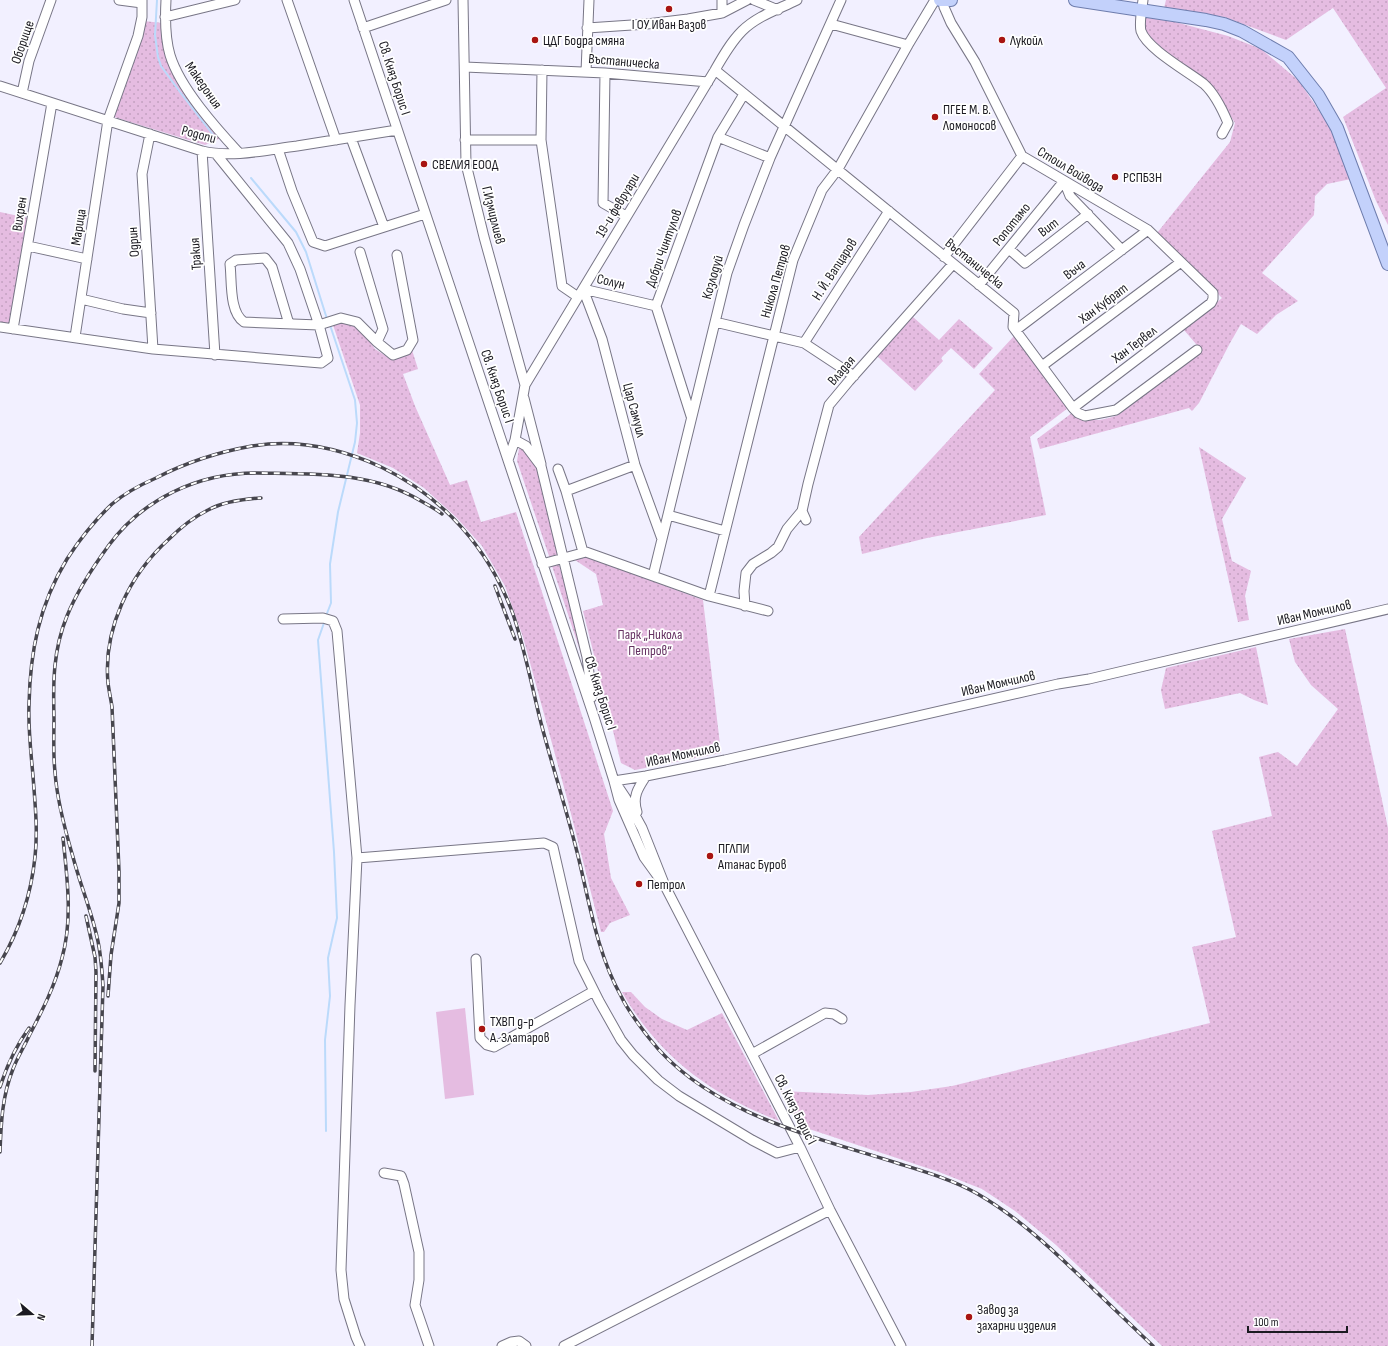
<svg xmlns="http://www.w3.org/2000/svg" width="1388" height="1346" font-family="'Sofia Sans Condensed',sans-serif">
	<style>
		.grass { fill: url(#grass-dots) }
		.garden { fill: #e5bce1 }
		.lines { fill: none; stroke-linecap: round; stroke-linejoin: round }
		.stream { stroke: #bbdafb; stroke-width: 2 }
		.minor-casing { stroke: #787686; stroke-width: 11 }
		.major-casing { stroke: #6e7dad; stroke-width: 14 }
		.minor { stroke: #fff; stroke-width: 9 }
		.major { stroke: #c3d1fb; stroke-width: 12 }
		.rail-casing { stroke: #47464e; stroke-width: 3.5 }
		.rail { stroke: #fff; stroke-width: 2; stroke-dasharray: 6; stroke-linecap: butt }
		.poi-dot { fill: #a81411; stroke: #fff; stroke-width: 1.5 }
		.labels { text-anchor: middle; stroke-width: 3.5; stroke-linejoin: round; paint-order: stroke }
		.poi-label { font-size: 14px; fill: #1b1a21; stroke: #fff; text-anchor: start }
		.street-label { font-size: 14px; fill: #1b1a21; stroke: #fff }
		.park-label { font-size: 14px; fill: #663363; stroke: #fff }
	</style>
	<defs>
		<pattern id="grass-dots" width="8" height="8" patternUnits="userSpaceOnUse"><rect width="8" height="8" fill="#e5bce1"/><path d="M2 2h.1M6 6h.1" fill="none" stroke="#c4a1c1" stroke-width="1.8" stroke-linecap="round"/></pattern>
	</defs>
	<rect width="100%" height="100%" fill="#f2f0ff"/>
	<path class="grass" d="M 1166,0 L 1388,0 L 1388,225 L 1376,201 L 1343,117 L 1386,88 L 1333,8 L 1286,40 L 1224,17 L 1164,8 Z
		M 1143,17 L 1175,22 L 1228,36 L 1261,49 L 1299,81 L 1328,124 L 1351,179 L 1327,184 L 1315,196 L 1314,215 L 1262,273 L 1298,301 L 1276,315 L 1257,334 L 1241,324 L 1230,343 L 1199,403 L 1192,411 L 1189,408 L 1040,449 L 1037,439 L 1072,413 C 1092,422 1098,422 1118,415 L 1202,351 L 1184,330 L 1222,298 L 1157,233 L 1230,142 L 1235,123 L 1211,85 L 1194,71 L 1165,51 L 1147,34 Z
		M 143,21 L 163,23 L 166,59 L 180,85 L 223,137 L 205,145 L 114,117 L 139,48 Z
		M 0,212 L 28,218 L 11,322 L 9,326 L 0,325 Z
		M 913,317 L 939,340 L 959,319 L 993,348 L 974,369 L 951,348 L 941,358 L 943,361 L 915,391 L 877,356 Z
		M 341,322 L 360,328 L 375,349 L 389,358 L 402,357 L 412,350 L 418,369 L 403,374 L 415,406 L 450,485 L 467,480 L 481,522 L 516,512 L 613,811 L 604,834 L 611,878 L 630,915 L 610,923 L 604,932 L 601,932 L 568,802 L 523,637 L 505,586 L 482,546 L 456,517 L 424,488 L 393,468 L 357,453 L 360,433 L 360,405 L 333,325 Z
		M 1014,336 L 1068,408 L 1030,437 L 1046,515 L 927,538 L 862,554 L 859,537 L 995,390 L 979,374 Z
		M 1199,447 L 1246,478 L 1222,519 L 1232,561 L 1251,571 L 1245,596 L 1249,620 L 1238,622 Z
		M 519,448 L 523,449 L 537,468 L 558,557 L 550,559 L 517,461 Z
		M 588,557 L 703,600 L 721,753 L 635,770 L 621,763 L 583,611 L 603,605 L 596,574 L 575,560 Z
		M 559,564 L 585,658 L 583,660 L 552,566 Z
		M 1345,629 L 1388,828 L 1388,1346 L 1162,1346 L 1056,1245 L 1015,1211 L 982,1189 L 939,1172 L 800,1126 L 781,1091 L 868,1095 L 911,1092 L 952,1086 L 1210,1023 L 1192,947 L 1236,937 L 1212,831 L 1272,816 L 1259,757 L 1278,752 L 1297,766 L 1338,709 L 1311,685 L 1295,662 L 1289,639 Z
		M 1256,647 L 1268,705 L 1254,700 L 1240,693 L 1165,709 L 1161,690 L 1166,668 Z
		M 622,992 L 631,992 L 645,1007 L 662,1019 L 687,1030 L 722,1013 L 779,1121 C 710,1094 659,1057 622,992 Z"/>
	<path class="garden" d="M 465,1008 L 474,1095 L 445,1099 L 436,1012 Z"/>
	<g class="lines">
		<path class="stream" d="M 157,0 L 155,35 L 158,57 L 161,66 L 180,92 L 214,136
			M 251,178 L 296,232 L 306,252 L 327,319
			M 326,616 L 331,603 L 330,564 L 338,512 L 355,442 L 357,423 L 355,400 L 330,325
			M 325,620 L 318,640 L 334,852 L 337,918 L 328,958 L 330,996 L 325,1040 L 326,1131"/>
		<g class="minor-casing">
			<path id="minor" d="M 119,0 L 142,3
				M 166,0 C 165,18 165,38 170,55 C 180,88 216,128 239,153
				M 287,0 L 336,140
				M 354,0 L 594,717 L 614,781 L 619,800 L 644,857 L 665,886
				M 463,0 L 466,164 L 484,237 L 525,385
				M 754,0 L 778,10
				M 1143,0 C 1142,8 1139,23 1141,31 C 1147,49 1189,72 1204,84 C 1214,93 1223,111 1228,123 L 1222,134
				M 943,1 L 944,7 L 951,23 L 975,62 L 1022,156 L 1148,230 L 1213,293 L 1213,299 L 1211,303 L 1073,408
				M 722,13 L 722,0
				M 165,17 L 235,0
				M 831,24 L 908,45
				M 363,28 L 446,0
				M 587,28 L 647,24 L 688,19 L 722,13 L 747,0
				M 465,67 L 605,73 L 708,82
				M 542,70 L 541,140 L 562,286 L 578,297
				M 715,70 L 1014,313 L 1013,327 L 1073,408 L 1078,413 L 1085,416 L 1116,410 L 1197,350
				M 586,72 L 589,0
				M 605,73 L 603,203 L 626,216
				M 0,86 L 202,151 C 233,158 266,150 297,146 C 330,141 364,135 397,130
				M 22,93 L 29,61 L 51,0
				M 150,134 L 142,174 L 153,349
				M 718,137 L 770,158
				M 351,138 L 384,227
				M 465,140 L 541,140
				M 278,149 L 292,191 L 313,242 L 325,246 L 425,214
				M 202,151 L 215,355
				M 28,246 L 87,259
				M 1009,249 L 1025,263 L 1088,214
				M 360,252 L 383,329 L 377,342
				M 944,257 L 1022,156
				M 979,285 L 1064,181 L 1070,196 L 1122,250
				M 583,289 L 602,339 L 635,465 L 662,539
				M 583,289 L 656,306
				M 81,299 L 123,309 L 151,313
				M 715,322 L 804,343 L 854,376
				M 289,324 L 272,267 L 265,258 L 236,260 L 230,264 C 232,281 229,312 244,322 L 319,325 L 341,318 L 357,322 L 377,342 L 393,355 L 407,350 L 413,340 L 397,255
				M 0,327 L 153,349 L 321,363 L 328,358 L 319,325 L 300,269 L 288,243 L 216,154
				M 13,329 L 52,103
				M 1016,330 L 1148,230
				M 75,337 L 108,120 L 138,36 L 142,17 L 142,0
				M 804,343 L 889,211
				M 1042,366 L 1181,262
				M 524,398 L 541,464
				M 691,416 L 656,306 L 718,137 L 744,94
				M 515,440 L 526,446 L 541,466 L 587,657 L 592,697
				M 508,460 L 515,440 L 525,385 L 715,70 C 723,56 731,42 742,31 C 757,16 779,9 797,0
				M 558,469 L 566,491 L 583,552
				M 566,491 L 635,465
				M 668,515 L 725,531
				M 806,520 L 802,511 L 808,484 L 829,405 L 849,381 L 953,264
				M 542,564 L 586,552 L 709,596 L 768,611
				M 653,576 L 727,273 L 744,225 L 770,158 L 841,0
				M 709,596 L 793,260 L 822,190 L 838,169 L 908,45 L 935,0
				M 745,606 L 744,591 L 746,573 L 753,564 L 771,553 L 778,547 L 787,529 L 802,511
				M 283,619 L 323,618 L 333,621 L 337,631 L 357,858 L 350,1005 L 341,1270 L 344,1299 L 356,1337 L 360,1346
				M 614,781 L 646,776 L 725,760 L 1058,684 L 1089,679 L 1388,609
				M 617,785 L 625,797 L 642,828 L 665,886 L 800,1147 L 830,1210 L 901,1346
				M 637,812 C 632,797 638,788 646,776
				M 357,858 L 544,843 L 553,847 L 579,961 L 599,1001 L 621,1040 L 633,1055 L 658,1080 L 679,1096 L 752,1140 L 777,1153 L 800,1147
				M 476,959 L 480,1038 L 487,1045 L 494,1047 L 594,991
				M 752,1054 L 825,1013 L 834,1014 L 842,1019
				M 384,1173 L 401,1176 L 404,1184 L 419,1252 L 419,1280 L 415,1305 L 429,1346
				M 502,1346 L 511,1342 L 519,1341 L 526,1346
				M 564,1346 L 830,1210"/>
		</g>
		<g class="major-casing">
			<path id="major" d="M 940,0 L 951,0
				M 1075,0 L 1206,20 L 1224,24 L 1242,31 L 1288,57 L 1318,95 L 1337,128 L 1388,264"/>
		</g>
		<use href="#minor" class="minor"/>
		<use href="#major" class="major"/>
		<g class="rail-casing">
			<path id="rail" d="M 495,586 L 515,639
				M 86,916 L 95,957 L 96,972 L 95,1071
				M 0,963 C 19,931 31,895 35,857 C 38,830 35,803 33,776 C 31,753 28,728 29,705 C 30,652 39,605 67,559 C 80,539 95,520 112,504 C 125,493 140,485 156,478 C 187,462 218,452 252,446 C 296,439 340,448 381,467 C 444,497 489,549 513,614 C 525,650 532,687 541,723 C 553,769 568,814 579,860 C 590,906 598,955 621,996 C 628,1011 639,1025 649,1038 C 707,1113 815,1137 900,1164 C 926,1172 953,1180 976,1193 C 1018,1217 1053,1250 1087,1283 C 1109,1304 1131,1325 1153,1346
				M 108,996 L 111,955 L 119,903 L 119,871 L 112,707 C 111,700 109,691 108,683 C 103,629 129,575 169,539 C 180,528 194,517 208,510 C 223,502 245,499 261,498
				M 0,1087 C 7,1065 16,1046 29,1028
				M 0,1152 C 1,1124 2,1096 13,1069 C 17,1058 24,1047 29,1036 C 42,1011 55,986 62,958 C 73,919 67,877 63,838
				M 92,1346 L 103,986 C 102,970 101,953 97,937 C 91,910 80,884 73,857 C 65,830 57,801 55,772 C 53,754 54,736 54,718 C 53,683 53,650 67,616 C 77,591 93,567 109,545 C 143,499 198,473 256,473 C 313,474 371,471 421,501 C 428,505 436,509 442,514"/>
		</g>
		<use href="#rail" class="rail"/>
	</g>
	<g class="poi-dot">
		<circle cx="669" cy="9" r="4"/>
		<circle cx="535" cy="40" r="4"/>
		<circle cx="1002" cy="40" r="4"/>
		<circle cx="935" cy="117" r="4"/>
		<circle cx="424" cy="164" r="4"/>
		<circle cx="1115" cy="177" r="4"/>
		<circle cx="710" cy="856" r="4"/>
		<circle cx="639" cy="884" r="4"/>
		<circle cx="482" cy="1029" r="4"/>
		<circle cx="969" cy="1317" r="4"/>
	</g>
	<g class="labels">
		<g class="poi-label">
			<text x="669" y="29" text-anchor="middle">I ОУ Иван Вазов</text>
			<text x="543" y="45">ЦДГ Бодра смяна</text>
			<text x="1010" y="45">Лукойл</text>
			<text x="943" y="114">ПГЕЕ М. В.<tspan x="943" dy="16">Ломоносов</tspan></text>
			<text x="432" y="169">СВЕЛИЯ ЕООД</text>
			<text x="1123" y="182">РСПБЗН</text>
			<text x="718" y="853">ПГЛПИ<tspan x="718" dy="16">Атанас Буров</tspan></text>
			<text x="647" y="889">Петрол</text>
			<text x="490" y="1026">ТХВП д-р<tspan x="490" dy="16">А. Златаров</tspan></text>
			<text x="977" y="1314">Завод за<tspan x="977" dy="16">захарни изделия</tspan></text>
		</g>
		<g class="street-label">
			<text transform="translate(22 42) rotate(-71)" y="5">Оборище</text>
			<text transform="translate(624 61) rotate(5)" y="5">Въстаническа</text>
			<text transform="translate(395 78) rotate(72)" y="5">Св. Княз Борис I</text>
			<text transform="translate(204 85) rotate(55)" y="5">Македония</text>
			<text transform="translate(199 134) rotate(15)" y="5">Родопи</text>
			<text transform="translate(1071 169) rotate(31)" y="5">Стоил Войвода</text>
			<text transform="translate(617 205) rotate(-59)" y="5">19-и февруари</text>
			<text transform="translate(19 214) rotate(-81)" y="5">Вихрен</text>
			<text transform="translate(494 215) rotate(76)" y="5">Г.Измирлиев</text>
			<text transform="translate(1011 224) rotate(-51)" y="5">Ропотамо</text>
			<text transform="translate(78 227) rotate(-81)" y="5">Марица</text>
			<text transform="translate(1048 227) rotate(-37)" y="5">Вит</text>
			<text transform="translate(133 242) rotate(-94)" y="5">Одрин</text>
			<text transform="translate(663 248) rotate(-70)" y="5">Добри Чинтулов</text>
			<text transform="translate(195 254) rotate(-94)" y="5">Тракия</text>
			<text transform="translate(975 263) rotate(39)" y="5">Въстаническа</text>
			<text transform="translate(834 269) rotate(-57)" y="5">Н. Й. Вапцаров</text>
			<text transform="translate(1074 269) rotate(-37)" y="5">Въча</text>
			<text transform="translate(712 277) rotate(-74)" y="5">Козлодуй</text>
			<text transform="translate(611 281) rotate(13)" y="5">Солун</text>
			<text transform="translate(775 281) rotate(-74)" y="5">Никола Петров</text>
			<text transform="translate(1103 303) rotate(-37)" y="5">Хан Кубрат</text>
			<text transform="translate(1134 344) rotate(-37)" y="5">Хан Тервел</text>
			<text transform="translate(841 370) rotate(-49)" y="5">Владая</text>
			<text transform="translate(498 386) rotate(71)" y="5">Св. Княз Борис I</text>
			<text transform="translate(635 410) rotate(75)" y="5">Цар Самуил</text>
			<text transform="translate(1314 612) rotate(-13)" y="5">Иван Момчилов</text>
			<text transform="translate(998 683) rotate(-13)" y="5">Иван Момчилов</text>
			<text transform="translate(601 693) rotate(72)" y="5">Св. Княз Борис I</text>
			<text transform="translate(683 754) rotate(-12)" y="5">Иван Момчилов</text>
			<text transform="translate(796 1109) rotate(63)" y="5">Св. Княз Борис I</text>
		</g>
		<g class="park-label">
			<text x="650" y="639">Парк „Никола<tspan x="650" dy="16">Петров“</tspan></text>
		</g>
	</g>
	<g transform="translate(32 1314) rotate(109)" stroke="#ffffff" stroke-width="3" paint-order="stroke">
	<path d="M0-3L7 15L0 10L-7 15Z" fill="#1b1a21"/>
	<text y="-6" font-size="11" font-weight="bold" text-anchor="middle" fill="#1b1a21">N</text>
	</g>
	<path d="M1248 1326v6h99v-6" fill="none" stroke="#1b1a21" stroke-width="2"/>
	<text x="1254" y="1326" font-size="12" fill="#1b1a21" stroke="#ffffff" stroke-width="3" paint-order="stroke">100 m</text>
</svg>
